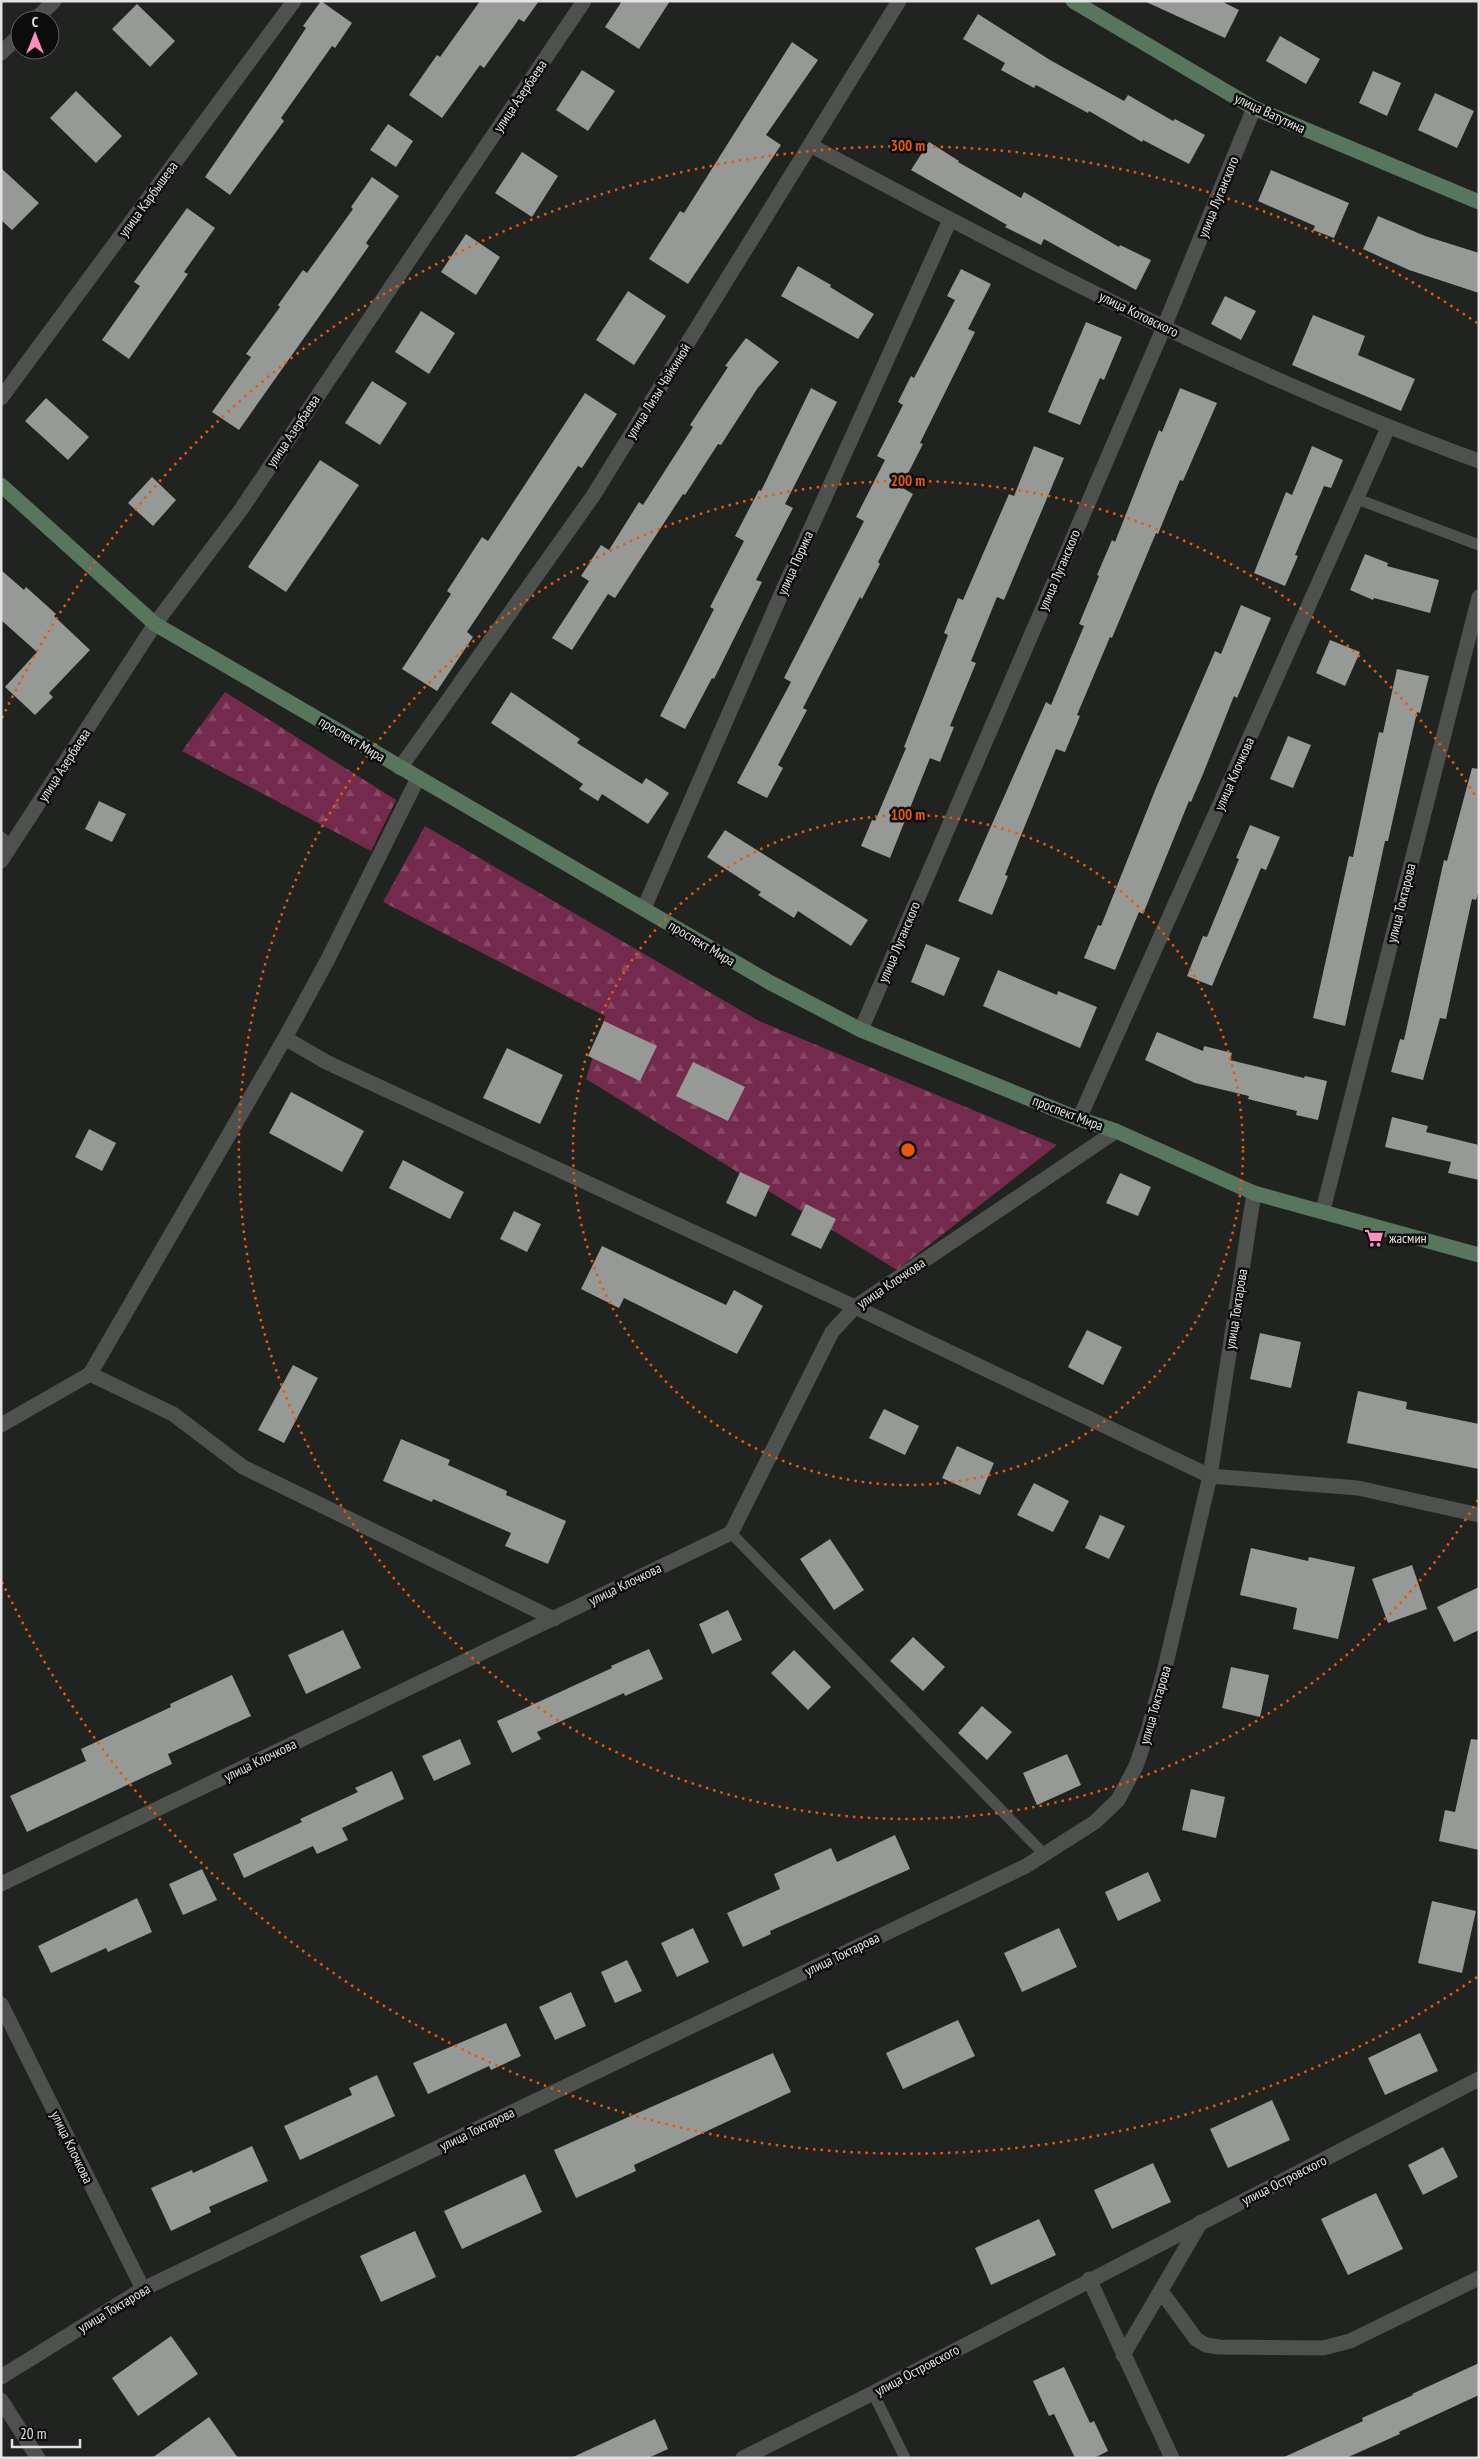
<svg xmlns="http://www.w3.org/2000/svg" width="1480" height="2459" font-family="'PT Sans Narrow',sans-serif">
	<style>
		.forest { fill: url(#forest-firs) }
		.building { fill: #969996 }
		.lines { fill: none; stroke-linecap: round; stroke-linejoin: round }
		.lane { stroke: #4e514e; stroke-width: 11 }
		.street { stroke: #4e514e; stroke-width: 15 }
		.secondary { stroke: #58765e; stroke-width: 15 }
		.ring { fill: none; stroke: #e8590c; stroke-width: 2.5; stroke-dasharray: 2.5 5 }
		.labels { text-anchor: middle; stroke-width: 5; stroke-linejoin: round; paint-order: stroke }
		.street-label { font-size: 14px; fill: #e1e2e1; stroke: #0b0c0b }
		.poi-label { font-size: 14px; fill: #e1e2e1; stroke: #0b0c0b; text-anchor: start }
		.centre { fill: #e8590c; stroke: #0b0c0b; stroke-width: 2.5 }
		.ring-label { font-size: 15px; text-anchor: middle; font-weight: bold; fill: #e8590c; stroke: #0b0c0b; stroke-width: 5; stroke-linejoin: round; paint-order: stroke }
	</style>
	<defs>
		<pattern id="forest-firs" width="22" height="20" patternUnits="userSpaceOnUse" patternTransform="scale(1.25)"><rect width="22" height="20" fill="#732a4c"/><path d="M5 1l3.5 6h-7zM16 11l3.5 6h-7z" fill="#874966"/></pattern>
	</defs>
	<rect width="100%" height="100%" fill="#212321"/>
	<path class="forest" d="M 225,692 L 396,800 L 371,851 L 182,751 Z
		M 425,826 L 759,1021 L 1057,1145 L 897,1270 L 586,1079 L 605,1016 L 383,902 Z"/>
	<path class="building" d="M 321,1 L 352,23 L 335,48 L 332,46 L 281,118 L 284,121 L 230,195 L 205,177 L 273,78 L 306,28 L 303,26 Z
		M 480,1 L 539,1 L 524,22 L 519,19 L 484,68 L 480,65 L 442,118 L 409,95 L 437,55 L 440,57 Z
		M 622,1 L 670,1 L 639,49 L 605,27 Z
		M 1144,1 L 1221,1 L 1239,10 L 1225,38 Z
		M 137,4 L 175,41 L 150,67 L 112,29 Z
		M 978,14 L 1050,60 L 1124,101 L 1128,95 L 1173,121 L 1175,119 L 1205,135 L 1189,164 L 1143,140 L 1142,142 L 1089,111 L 1088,113 L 1036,85 L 1034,88 L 1001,70 L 1005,63 L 963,39 Z
		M 1280,36 L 1320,59 L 1306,84 L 1266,61 Z
		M 792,42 L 818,60 L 766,135 L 781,145 L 688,284 L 649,259 L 680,211 L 684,213 Z
		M 582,70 L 615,91 L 588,131 L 556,110 Z
		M 1373,71 L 1401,83 L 1387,116 L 1359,103 Z
		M 76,91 L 122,136 L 96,163 L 50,118 Z
		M 1435,93 L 1474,111 L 1457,148 L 1418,130 Z
		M 388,124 L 413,141 L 396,167 L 370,150 Z
		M 929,142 L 959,161 L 958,162 L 1021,198 L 1024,192 L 1119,247 L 1120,245 L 1151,260 L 1136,290 L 1044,239 L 1041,245 L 1005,227 L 1007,225 L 911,170 Z
		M 522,152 L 558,176 L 532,217 L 495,193 Z
		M 1,168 L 39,203 L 12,230 L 1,220 Z
		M 1271,170 L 1349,203 L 1334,238 L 1313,230 L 1315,226 L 1258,201 Z
		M 372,177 L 399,196 L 366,243 L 369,246 L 239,430 L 212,412 L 251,357 L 246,354 L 280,307 L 278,305 L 303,270 L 307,273 L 353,209 L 351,207 Z
		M 187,208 L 215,228 L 184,272 L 188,274 L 129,359 L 102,340 L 140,286 L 134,282 Z
		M 1378,216 L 1425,236 L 1479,253 L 1479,293 L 1409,270 L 1363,249 Z
		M 466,234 L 500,257 L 476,295 L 441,272 Z
		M 798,266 L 831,285 L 830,287 L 874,314 L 858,339 L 781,296 Z
		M 961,269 L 991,284 L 968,329 L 975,332 L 920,443 L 923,444 L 901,487 L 913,494 L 878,562 L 880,564 L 862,599 L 860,597 L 803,708 L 807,710 L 778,765 L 783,768 L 767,798 L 737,783 L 791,682 L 784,678 L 864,521 L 856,517 L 885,460 L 877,456 L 903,405 L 898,402 L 911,376 L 914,378 L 955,300 L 947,296 Z
		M 628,291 L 666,316 L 634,365 L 596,340 Z
		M 1225,296 L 1256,311 L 1241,340 L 1211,324 Z
		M 421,311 L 455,333 L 429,374 L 395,352 Z
		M 1313,315 L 1365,336 L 1358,355 L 1415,379 L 1401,411 L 1292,365 Z
		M 1086,322 L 1122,337 L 1104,380 L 1100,378 L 1080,425 L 1048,412 Z
		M 746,338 L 779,362 L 757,389 L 721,445 L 718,444 L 685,495 L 683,494 L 615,598 L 608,594 L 572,650 L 552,638 L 589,581 L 581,576 L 601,545 L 609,550 L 639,502 L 643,505 L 693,427 L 690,425 L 728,367 L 725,366 Z
		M 372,381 L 407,403 L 380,445 L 345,423 Z
		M 811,388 L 837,402 L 785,504 L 793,508 L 756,580 L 762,582 L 714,679 L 712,678 L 685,729 L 660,716 L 714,609 L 710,607 L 744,541 L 735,536 L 759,490 L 761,491 Z
		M 1180,388 L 1217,403 L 1183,481 L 1180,480 L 1158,534 L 1156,533 L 1112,638 L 1110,637 L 1077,715 L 1080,716 L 1065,752 L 1056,749 L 1005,875 L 1008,876 L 992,915 L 958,901 L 1046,702 L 1051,705 L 1084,626 L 1079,624 L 1099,576 L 1097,575 L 1112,540 L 1115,542 L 1159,430 L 1162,432 Z
		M 585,393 L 617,414 L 582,468 L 578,466 L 467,632 L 473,637 L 437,691 L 402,669 L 451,594 L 447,591 L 482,537 L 488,541 Z
		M 46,398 L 89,437 L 68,460 L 25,421 Z
		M 1034,446 L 1064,458 L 1004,600 L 997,597 L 971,661 L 976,663 L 950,726 L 954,727 L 940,762 L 930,758 L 890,858 L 861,846 L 872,820 L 875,821 L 906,748 L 904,747 L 948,635 L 944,633 L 958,598 L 963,600 L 1009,494 L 1014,496 Z
		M 1312,446 L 1343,460 L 1331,488 L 1324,486 L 1295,555 L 1298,556 L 1285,586 L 1254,573 L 1286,492 L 1292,495 Z
		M 320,460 L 359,485 L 286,592 L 248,567 Z
		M 152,477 L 176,500 L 153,526 L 128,503 Z
		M 1365,554 L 1388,563 L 1387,566 L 1439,580 L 1430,613 L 1374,598 L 1373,600 L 1350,590 Z
		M 1,570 L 24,590 L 26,587 L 56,614 L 54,616 L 90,650 L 49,693 L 53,697 L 35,715 L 5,687 L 37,652 L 1,620 Z
		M 1241,605 L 1271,618 L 1237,698 L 1234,696 L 1203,774 L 1191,802 L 1189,801 L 1143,914 L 1139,912 L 1115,970 L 1084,958 L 1098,925 L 1101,926 L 1156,788 L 1215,651 L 1221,654 Z
		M 1330,640 L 1360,652 L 1345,686 L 1316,673 Z
		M 1397,669 L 1429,676 L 1420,713 L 1417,712 L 1388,841 L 1385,841 L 1345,1026 L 1313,1018 L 1349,856 L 1353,857 L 1379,732 L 1383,733 Z
		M 511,692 L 580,739 L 577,743 L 642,784 L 646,778 L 669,793 L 648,824 L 602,794 L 598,801 L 579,789 L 583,784 L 491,723 Z
		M 1288,736 L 1311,745 L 1293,788 L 1270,779 Z
		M 1472,768 L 1479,769 L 1479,890 L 1476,900 L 1472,899 L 1446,1019 L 1440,1018 L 1423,1080 L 1391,1072 L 1400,1039 L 1404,1040 L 1444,860 L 1447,861 Z
		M 99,801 L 126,814 L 112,842 L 85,829 Z
		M 1250,825 L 1280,837 L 1266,870 L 1261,868 L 1212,986 L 1187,976 L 1203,936 L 1207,937 L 1239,859 L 1236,858 Z
		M 725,830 L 868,920 L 851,946 L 798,911 L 794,918 L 758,895 L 761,892 L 707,857 Z
		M 926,944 L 960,958 L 944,996 L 911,982 Z
		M 998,970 L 1057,995 L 1058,991 L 1097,1007 L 1080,1048 L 983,1006 Z
		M 604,1021 L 657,1046 L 640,1081 L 588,1056 Z
		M 1157,1032 L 1203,1051 L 1204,1046 L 1232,1053 L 1230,1060 L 1304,1078 L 1305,1076 L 1327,1081 L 1318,1120 L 1296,1115 L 1297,1111 L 1248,1099 L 1249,1096 L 1195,1083 L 1145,1060 Z
		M 507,1048 L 563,1075 L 540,1124 L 483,1098 Z
		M 693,1062 L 745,1087 L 728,1121 L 676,1096 Z
		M 291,1092 L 364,1131 L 342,1172 L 269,1133 Z
		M 1392,1117 L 1428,1126 L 1426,1132 L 1479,1145 L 1479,1180 L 1448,1173 L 1451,1162 L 1385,1147 Z
		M 89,1129 L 116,1143 L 102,1171 L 75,1157 Z
		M 403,1160 L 464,1192 L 450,1219 L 389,1188 Z
		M 740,1172 L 770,1186 L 756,1217 L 726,1203 Z
		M 1120,1173 L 1151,1187 L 1138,1216 L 1106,1203 Z
		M 806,1204 L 836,1219 L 821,1249 L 791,1235 Z
		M 514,1211 L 541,1224 L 527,1252 L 500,1239 Z
		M 602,1246 L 726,1305 L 734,1290 L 763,1306 L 737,1354 L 624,1298 L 619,1308 L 581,1289 Z
		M 1087,1330 L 1122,1347 L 1103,1385 L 1068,1367 Z
		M 1260,1333 L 1301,1342 L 1291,1388 L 1250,1379 Z
		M 293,1365 L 318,1378 L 284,1443 L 258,1430 Z
		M 1358,1391 L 1407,1402 L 1406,1409 L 1479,1424 L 1479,1469 L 1347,1443 Z
		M 884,1409 L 919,1426 L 905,1455 L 869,1438 Z
		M 401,1439 L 450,1460 L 448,1465 L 507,1491 L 506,1495 L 566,1521 L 548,1564 L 505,1546 L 511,1533 L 433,1499 L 432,1502 L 383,1481 Z
		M 957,1446 L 994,1463 L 980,1495 L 942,1478 Z
		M 1034,1483 L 1069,1501 L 1053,1532 L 1017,1515 Z
		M 1100,1515 L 1125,1526 L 1109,1559 L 1085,1548 Z
		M 830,1539 L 864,1590 L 834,1610 L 800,1559 Z
		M 1251,1548 L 1308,1561 L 1309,1557 L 1355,1567 L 1338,1639 L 1293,1629 L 1297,1608 L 1240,1595 Z
		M 1412,1565 L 1427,1609 L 1388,1623 L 1372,1579 Z
		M 1479,1587 L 1479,1630 L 1454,1642 L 1437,1607 Z
		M 728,1610 L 742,1640 L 712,1654 L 699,1624 Z
		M 343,1630 L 361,1668 L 306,1694 L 288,1655 Z
		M 913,1637 L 945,1667 L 923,1691 L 890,1661 Z
		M 649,1649 L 663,1679 L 625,1696 L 624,1693 L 537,1732 L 541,1739 L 512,1753 L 497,1721 L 612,1668 L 611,1666 Z
		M 794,1650 L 831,1687 L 808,1710 L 771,1673 Z
		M 1231,1667 L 1269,1675 L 1260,1717 L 1222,1708 Z
		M 232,1675 L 251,1716 L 168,1754 L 172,1764 L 27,1832 L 10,1796 L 86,1761 L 81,1749 L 171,1707 L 170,1704 Z
		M 982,1706 L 1012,1732 L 987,1760 L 958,1733 Z
		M 460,1739 L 471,1764 L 434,1781 L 422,1756 Z
		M 1471,1739 L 1479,1740 L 1479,1850 L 1439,1841 L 1445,1810 L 1455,1812 Z
		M 1067,1754 L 1081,1785 L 1037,1805 L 1023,1773 Z
		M 392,1771 L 404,1799 L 342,1828 L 348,1840 L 317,1854 L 313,1846 L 244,1878 L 233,1854 L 302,1822 L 300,1819 L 358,1792 L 355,1788 Z
		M 1191,1789 L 1225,1797 L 1216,1838 L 1182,1830 Z
		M 895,1835 L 910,1869 L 770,1931 L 771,1934 L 743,1947 L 727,1913 L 780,1889 L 774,1874 L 831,1848 L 837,1862 Z
		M 202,1869 L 217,1900 L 183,1915 L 169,1884 Z
		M 1148,1872 L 1161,1901 L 1118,1921 L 1105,1892 Z
		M 137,1898 L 152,1932 L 108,1952 L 106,1948 L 51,1973 L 38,1946 Z
		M 1432,1901 L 1476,1911 L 1462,1973 L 1418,1963 Z
		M 693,1928 L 709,1962 L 677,1977 L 661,1943 Z
		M 1059,1928 L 1077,1967 L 1022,1992 L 1004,1953 Z
		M 627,1960 L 642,1991 L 615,2003 L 601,1972 Z
		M 571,1992 L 586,2026 L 555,2040 L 539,2007 Z
		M 958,2020 L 975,2056 L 903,2089 L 886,2053 Z
		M 506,2023 L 521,2056 L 491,2070 L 489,2066 L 428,2094 L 413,2063 Z
		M 1420,2033 L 1438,2071 L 1385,2095 L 1368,2058 Z
		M 773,2053 L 791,2092 L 634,2165 L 636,2171 L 576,2198 L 554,2150 Z
		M 377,2075 L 395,2116 L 300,2160 L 284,2126 L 352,2095 L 349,2088 Z
		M 1272,2100 L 1290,2140 L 1228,2168 L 1210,2129 Z
		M 252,2146 L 268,2181 L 209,2207 L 211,2212 L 171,2231 L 151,2188 L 192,2170 L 193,2173 Z
		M 1443,2147 L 1458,2177 L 1423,2195 L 1408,2165 Z
		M 1153,2163 L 1171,2202 L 1112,2229 L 1094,2190 Z
		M 525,2174 L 542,2212 L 462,2249 L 444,2211 Z
		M 1376,2193 L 1403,2249 L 1348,2275 L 1321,2219 Z
		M 1039,2219 L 1056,2255 L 991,2285 L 975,2248 Z
		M 415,2231 L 436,2277 L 381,2302 L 360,2256 Z
		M 171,2336 L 198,2374 L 138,2416 L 112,2378 Z
		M 1479,2363 L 1479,2395 L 1399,2432 L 1400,2434 L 1346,2458 L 1282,2458 L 1363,2421 L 1362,2418 L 1413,2395 L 1412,2394 Z
		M 1064,2367 L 1090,2423 L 1094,2421 L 1108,2451 L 1094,2458 L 1075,2458 L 1054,2414 L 1049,2416 L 1033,2381 Z
		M 209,2417 L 238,2458 L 152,2458 Z
		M 655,2419 L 668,2449 L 648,2458 L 571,2458 Z"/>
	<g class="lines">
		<path class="lane" d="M 1357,499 L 1479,545
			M 1,837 L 12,846
			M 731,1533 L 1044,1854
			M 873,2393 L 905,2458"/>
		<path class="street" d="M 35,20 L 54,1
			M 1,53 L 20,35
			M 810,145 C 1027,261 1247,377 1479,461
			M 1,398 L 294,1
			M 400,768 L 593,496 L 899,1
			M 418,778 L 327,961 L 285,1038 L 326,1062 L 855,1307 L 1210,1476 L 1358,1488 L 1479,1515
			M 1,861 L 155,624 L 240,511 L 584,1
			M 644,908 L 783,590 L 950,220
			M 861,1030 L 1164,327 L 1254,108
			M 1079,1119 L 1388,428
			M 1323,1210 L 1479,597
			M 90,1374 L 173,1414 L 243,1467 L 554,1619
			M 1,1425 L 90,1374 L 285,1038
			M 1,1884 L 731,1533 L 832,1332 L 855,1307 L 1116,1131
			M 1,2004 L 143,2289
			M 1089,2279 L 1172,2458
			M 1161,2291 L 1196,2339 L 1206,2345 L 1219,2347 L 1323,2348 L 1350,2341 L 1479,2278
			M 1123,2355 L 1201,2222
			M 1,2377 L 143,2289 L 1026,1866 L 1095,1822 L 1118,1800 L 1136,1766 L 1148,1731 L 1165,1668 L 1210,1476 L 1254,1193
			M 1,2400 L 38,2458
			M 743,2458 L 873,2393 L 1479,2079"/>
		<path class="secondary" d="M 1073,1 L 1254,108 L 1479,202
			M 1,485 L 155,624 L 769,982 L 861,1030 L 1079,1119 L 1116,1131 L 1254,1193 L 1479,1255"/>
	</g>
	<g class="ring">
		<circle cx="908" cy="1150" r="335"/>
		<path d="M1478 1500A669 669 0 1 1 1478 800"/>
		<path d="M1477 1977A1004 1004 0 0 1 2 1582M2 718A1004 1004 0 0 1 1477 323"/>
	</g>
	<defs>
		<g id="supermarket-bare" transform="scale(1.5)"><path d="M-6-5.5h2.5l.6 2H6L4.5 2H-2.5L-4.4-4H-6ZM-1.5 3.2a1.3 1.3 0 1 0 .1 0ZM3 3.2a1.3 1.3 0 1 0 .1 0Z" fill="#fd8ebe" stroke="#0b0c0b" stroke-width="2.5" paint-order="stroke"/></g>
	</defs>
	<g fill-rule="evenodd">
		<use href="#supermarket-bare" x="1374" y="1238"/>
	</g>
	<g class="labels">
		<g class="street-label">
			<text transform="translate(520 96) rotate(-56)" y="5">улица Азербаева</text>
			<text transform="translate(1270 113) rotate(25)" y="5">улица Ватутина</text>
			<text transform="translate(1218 197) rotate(-68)" y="5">улица Луганского</text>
			<text transform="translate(148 199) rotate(-54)" y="5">улица Карбышева</text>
			<text transform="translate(1139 314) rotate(26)" y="5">улица Котовского</text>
			<text transform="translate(658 391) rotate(-58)" y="5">улица Лизы Чайкиной</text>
			<text transform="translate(293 431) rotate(-56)" y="5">улица Азербаева</text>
			<text transform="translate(795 563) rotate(-66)" y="5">улица Порика</text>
			<text transform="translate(1059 570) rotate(-67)" y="5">улица Луганского</text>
			<text transform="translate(352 739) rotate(31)" y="5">проспект Мира</text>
			<text transform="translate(64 765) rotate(-57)" y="5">улица Азербаева</text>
			<text transform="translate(1234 774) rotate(-66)" y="5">улица Клочкова</text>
			<text transform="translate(1401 903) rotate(-76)" y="5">улица Токтарова</text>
			<text transform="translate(899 942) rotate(-67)" y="5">улица Луганского</text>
			<text transform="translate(702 943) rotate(31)" y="5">проспект Мира</text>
			<text transform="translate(1068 1113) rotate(21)" y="5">проспект Мира</text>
			<text transform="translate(891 1283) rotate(-34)" y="5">улица Клочкова</text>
			<text transform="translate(1236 1309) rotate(-81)" y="5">улица Токтарова</text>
			<text transform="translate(625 1584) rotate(-26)" y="5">улица Клочкова</text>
			<text transform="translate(1155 1705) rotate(-74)" y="5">улица Токтарова</text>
			<text transform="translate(260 1760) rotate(-26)" y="5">улица Клочкова</text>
			<text transform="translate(842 1954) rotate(-26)" y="5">улица Токтарова</text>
			<text transform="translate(477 2129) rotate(-26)" y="5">улица Токтарова</text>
			<text transform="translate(72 2147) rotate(64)" y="5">улица Клочкова</text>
			<text transform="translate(1284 2180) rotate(-27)" y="5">улица Островского</text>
			<text transform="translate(114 2308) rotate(-31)" y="5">улица Токтарова</text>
			<text transform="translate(917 2370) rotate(-28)" y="5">улица Островского</text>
		</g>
		<g class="poi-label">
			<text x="1389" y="1243">жасмин</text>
		</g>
	</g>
	<circle cx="908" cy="1150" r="8" class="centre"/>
	<g class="ring-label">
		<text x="908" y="151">300 m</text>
		<text x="908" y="486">200 m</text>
		<text x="908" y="820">100 m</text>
	</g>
	<rect width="1480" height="2459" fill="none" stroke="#e1e2e1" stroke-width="5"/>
	<g transform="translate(35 35)"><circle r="24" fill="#0b0c0b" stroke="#616261"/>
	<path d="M0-4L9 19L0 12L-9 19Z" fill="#fd8ebe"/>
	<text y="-8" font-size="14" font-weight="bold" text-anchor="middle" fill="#e1e2e1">С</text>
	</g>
	<path d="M12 2439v8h68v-8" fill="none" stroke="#e1e2e1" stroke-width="2.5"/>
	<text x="20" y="2439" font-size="15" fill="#e1e2e1" stroke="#0b0c0b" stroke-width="4" paint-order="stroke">20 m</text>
</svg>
